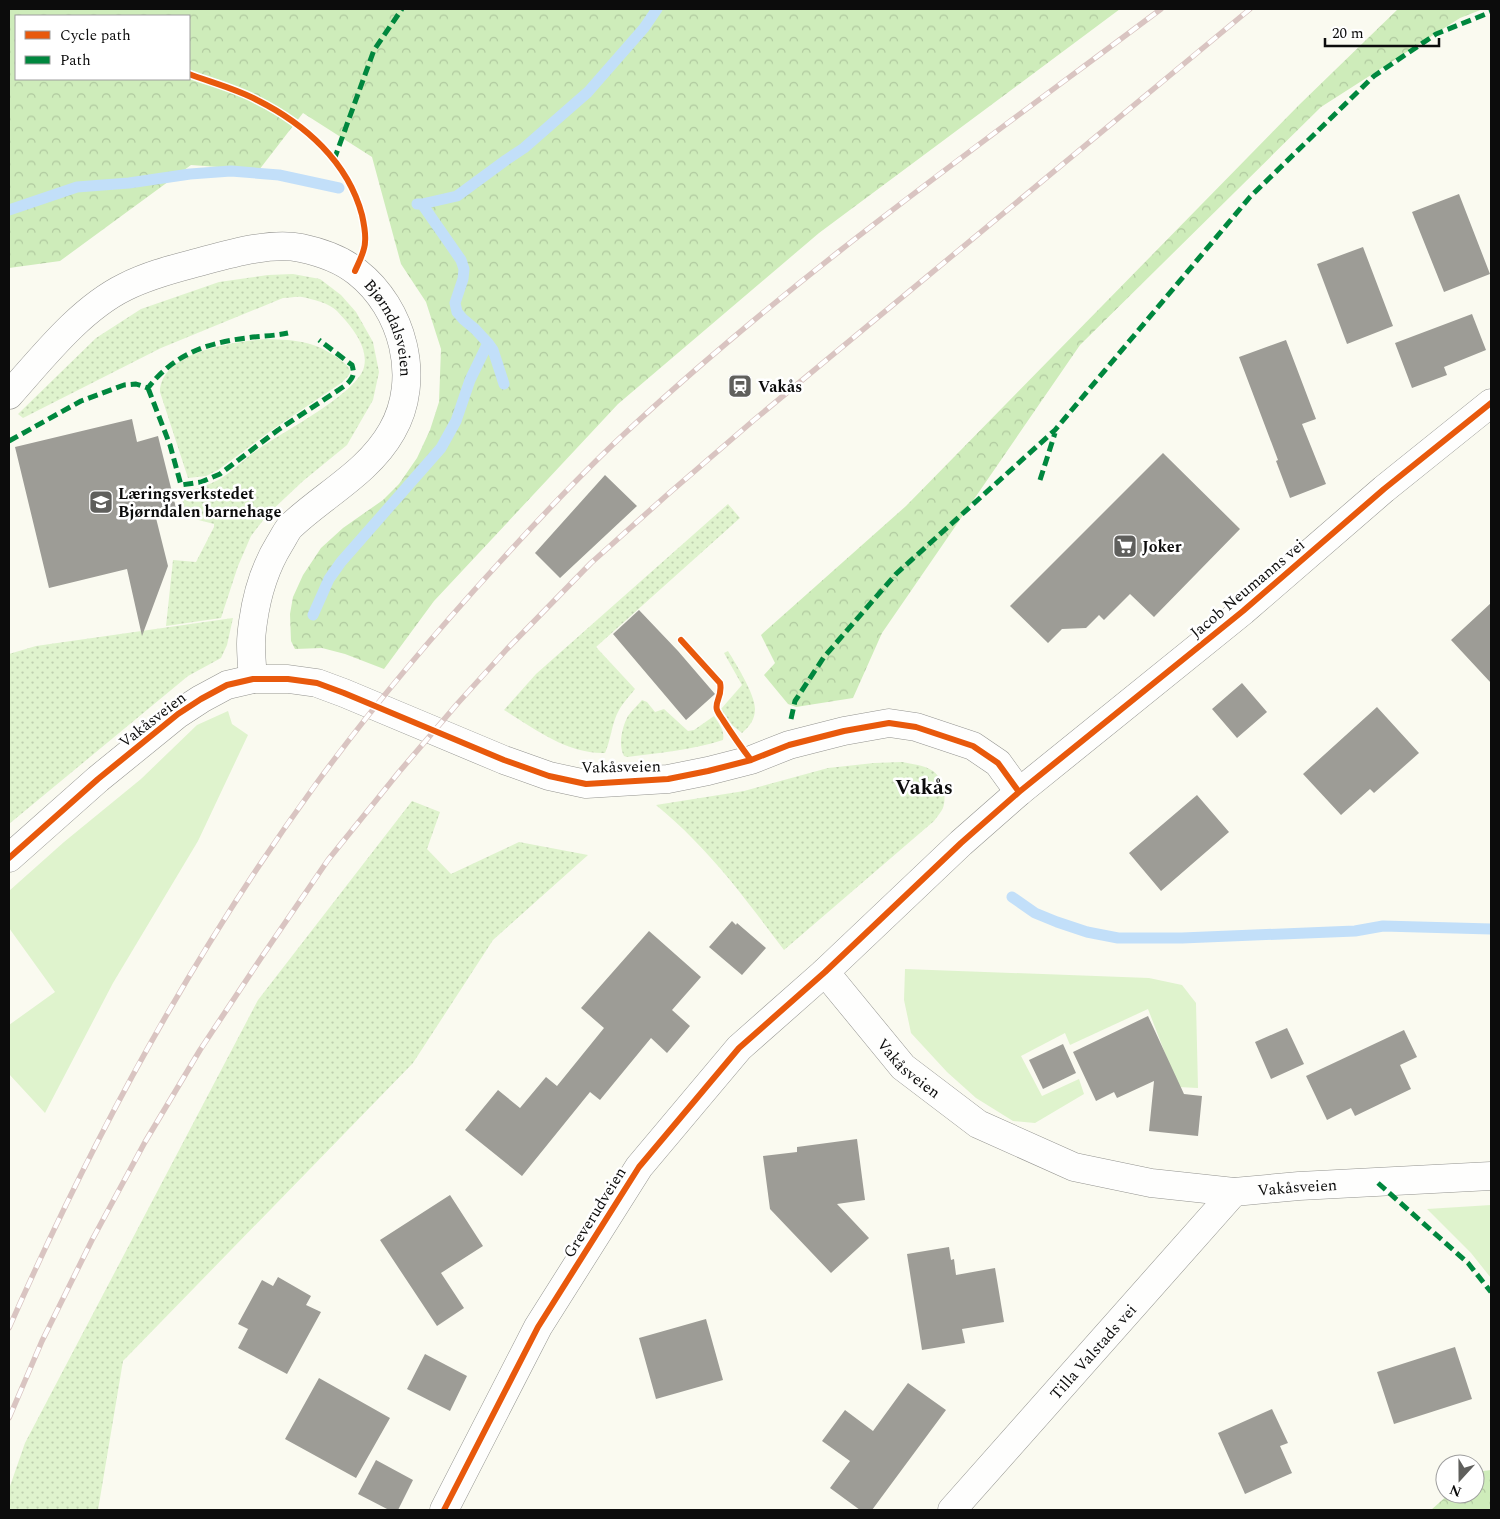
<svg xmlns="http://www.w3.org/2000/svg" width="1500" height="1519" font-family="Spectral,serif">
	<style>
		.grass { fill: url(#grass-dots) }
		.forest { fill: url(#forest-crowns); fill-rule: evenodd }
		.garden { fill: #dff3cd }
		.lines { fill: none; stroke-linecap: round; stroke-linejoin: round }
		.stream { stroke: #c2dff9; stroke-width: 11 }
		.building { fill: #9d9c96 }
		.street-casing { stroke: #93938f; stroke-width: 29 }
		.street { stroke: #fefefd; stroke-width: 28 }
		.rail-casing { stroke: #d9c4c1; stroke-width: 5.5 }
		.rail { stroke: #fff; stroke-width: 4; stroke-dasharray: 11; stroke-linecap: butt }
		.quiet { stroke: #00873e; stroke-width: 5; stroke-dasharray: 10 5; stroke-linecap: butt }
		.cycleway-casing { stroke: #fff; stroke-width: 9 }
		.cycleway { stroke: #e8590c; stroke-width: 6 }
		.labels { text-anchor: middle; stroke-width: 5; stroke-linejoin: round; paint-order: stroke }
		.street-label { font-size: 16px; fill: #0c0c0c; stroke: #fff }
		.poi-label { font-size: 16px; font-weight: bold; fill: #0c0c0c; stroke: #fff; text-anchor: start }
		.district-label { font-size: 21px; font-weight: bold; fill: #0c0c0c; stroke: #fff }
	</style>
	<defs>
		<pattern id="grass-dots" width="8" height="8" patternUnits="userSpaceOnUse" patternTransform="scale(1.25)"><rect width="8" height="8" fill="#dff3cd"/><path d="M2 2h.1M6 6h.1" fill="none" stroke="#becfaf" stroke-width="1.8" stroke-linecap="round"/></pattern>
		<pattern id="forest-crowns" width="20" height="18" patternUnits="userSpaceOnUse" patternTransform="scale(1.25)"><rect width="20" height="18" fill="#ceecba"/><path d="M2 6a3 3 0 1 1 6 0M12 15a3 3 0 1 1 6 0" fill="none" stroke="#b0c99f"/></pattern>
	</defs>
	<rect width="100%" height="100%" fill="#fafaf0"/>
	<path class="grass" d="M 293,274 L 320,279 L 341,295 L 356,312 L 373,342 L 379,372 L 373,400 L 347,445 L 303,481 L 268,514 L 251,536 L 238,566 L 221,618 L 166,626 L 173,560 L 196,562 L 214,527 L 214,524 L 179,515 C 185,483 194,493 218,480 C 233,472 245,458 260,448 C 283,432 358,393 364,367 C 369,346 350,325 337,311 C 329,303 312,299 302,297 C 296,296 289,298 283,298 L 161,348 L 23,418 L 18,414 L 96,338 L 141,309 L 219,282 L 268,275 Z
		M 266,339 C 297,340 317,341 343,362 C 354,371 351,374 341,383 L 269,432 L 218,470 L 206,476 L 188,478 L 160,392 C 161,351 235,342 266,339 Z
		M 728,504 L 740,518 L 596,647 L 635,689 C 627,699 619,707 615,719 C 611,730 610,742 605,753 C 567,754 535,729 504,710 L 536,674 Z
		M 233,618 L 227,645 L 221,658 L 188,676 L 9,824 L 9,654 L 36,646 Z
		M 728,651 C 736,664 755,694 755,709 C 755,719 750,726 742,733 L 732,725 L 721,709 L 742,685 L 724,653 Z
		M 642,700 L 647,702 L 655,712 L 664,709 L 688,731 L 694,730 L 714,716 C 719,724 725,731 723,740 C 692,750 659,753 627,757 L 624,756 C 618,745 622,727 628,716 C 632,710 638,705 642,700 Z
		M 902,762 C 912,764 924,765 933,771 C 943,778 947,796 943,808 C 941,812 937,817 934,821 L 784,950 C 755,912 727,873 693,839 C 682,827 669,816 656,805 L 744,791 L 828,768 L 874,763 Z
		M 412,801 L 440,812 L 427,849 L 451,874 L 519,842 L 588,855 L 493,940 L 413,1063 L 123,1361 L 98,1510 L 9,1510 L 9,1489 L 25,1443 L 258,1000 Z"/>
	<path class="forest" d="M 9,9 L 1120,9 L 819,233 L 618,404 L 434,601 L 384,669 L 345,654 L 322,648 L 295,649 L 291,641 L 290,614 L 293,597 L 303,575 L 321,548 L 343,528 L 383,500 L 399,484 L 417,458 L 430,430 L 439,402 L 441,349 L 426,302 L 401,264 L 372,157 L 303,113 L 259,170 L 191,165 L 60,261 L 9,268 ZM 16,16 L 189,16 L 189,79 L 16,79 Z
		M 1398,9 L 1483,9 L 1460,18 L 1321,107 L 1080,345 L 882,633 L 853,698 L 796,707 L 788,704 L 764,675 L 775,663 L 761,635 L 906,506 L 1300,104 Z
		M 1491,1470 L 1491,1510 L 1431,1510 L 1449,1494 L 1475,1494 L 1475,1472 Z"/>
	<path class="garden" d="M 228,711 L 232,724 L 248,735 L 198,841 L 113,983 L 45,1113 L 9,1074 L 9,1025 L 55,992 L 9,928 L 9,891 L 64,842 L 141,779 L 197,725 Z
		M 905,969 L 1149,978 L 1182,985 L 1196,1003 L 1198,1088 L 1178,1087 L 1148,1009 L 1070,1045 L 1065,1033 L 1021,1056 L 1042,1096 L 1079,1079 L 1084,1094 L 1035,1123 L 1013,1121 L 976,1098 L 947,1072 L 911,1033 L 904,1000 Z
		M 1491,1205 L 1491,1278 L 1471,1253 L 1427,1209 Z"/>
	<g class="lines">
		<path class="stream" d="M 417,204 L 422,204 L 457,196 L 506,160 L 524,148 L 588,92 L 644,28 L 657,9
			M 9,210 L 77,187 L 129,183 L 190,174 L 231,171 L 279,175 L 339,188
			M 488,343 L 493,350 L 504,384
			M 313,615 L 329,579 L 341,562 L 441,448 L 456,421 L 470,380 L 488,343 L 475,329 L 463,319 L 457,312 L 455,303 L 463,279 L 464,269 L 461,260 L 422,204
			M 1012,897 L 1035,913 L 1057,922 L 1087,932 L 1118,938 L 1182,938 L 1355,931 L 1383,926 L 1491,929"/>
	</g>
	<path class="building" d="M 1459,194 L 1490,274 L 1444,292 L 1412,212 Z
		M 1363,247 L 1393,326 L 1347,344 L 1317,264 Z
		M 1472,314 L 1486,350 L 1444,367 L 1447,375 L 1412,388 L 1395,343 Z
		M 1286,340 L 1316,419 L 1302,424 L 1326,484 L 1290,498 L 1276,461 L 1278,460 L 1239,357 Z
		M 132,419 L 137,442 L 158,436 L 176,508 L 155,514 L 168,566 L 142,636 L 127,569 L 49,588 L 15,447 Z
		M 1163,453 L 1240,529 L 1154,617 L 1130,594 L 1104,620 L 1099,615 L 1086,628 L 1062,629 L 1048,643 L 1010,606 Z
		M 605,475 L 637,506 L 560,578 L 535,553 Z
		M 1491,603 L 1491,683 L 1451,640 Z
		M 639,610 L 678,651 L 715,694 L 686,720 L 613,634 Z
		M 1242,683 L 1267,712 L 1237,738 L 1212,709 Z
		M 1377,707 L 1419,753 L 1374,793 L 1370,789 L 1341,815 L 1303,774 Z
		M 1197,795 L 1229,832 L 1161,891 L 1129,853 Z
		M 732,921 L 736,925 L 737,923 L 766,948 L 742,975 L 709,947 Z
		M 649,931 L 701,977 L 672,1010 L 690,1026 L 667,1053 L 651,1038 L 600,1100 L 590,1092 L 522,1176 L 465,1130 L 498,1090 L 520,1108 L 546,1077 L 557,1086 L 604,1028 L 581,1008 Z
		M 1148,1016 L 1184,1094 L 1202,1096 L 1198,1136 L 1149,1131 L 1154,1081 L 1117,1098 L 1114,1092 L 1096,1101 L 1073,1052 Z
		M 1287,1028 L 1304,1064 L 1271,1079 L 1255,1042 Z
		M 1404,1030 L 1417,1057 L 1400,1065 L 1411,1089 L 1355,1116 L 1351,1108 L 1327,1120 L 1306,1076 Z
		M 1063,1044 L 1076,1073 L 1043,1089 L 1029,1060 Z
		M 857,1139 L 865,1200 L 837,1204 L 869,1238 L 831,1273 L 770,1209 L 763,1156 L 797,1152 L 797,1147 Z
		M 450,1195 L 483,1246 L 441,1273 L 464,1308 L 437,1326 L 380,1240 Z
		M 949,1247 L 951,1260 L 954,1259 L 956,1275 L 995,1268 L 1004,1322 L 962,1329 L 965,1343 L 922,1350 L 907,1254 Z
		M 278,1277 L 311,1296 L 306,1305 L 321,1312 L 287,1374 L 238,1348 L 248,1329 L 238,1324 L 262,1280 L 273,1286 Z
		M 706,1319 L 723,1380 L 656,1399 L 639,1338 Z
		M 1455,1347 L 1472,1399 L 1394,1424 L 1377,1372 Z
		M 425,1354 L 467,1376 L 450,1411 L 407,1389 Z
		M 319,1378 L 390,1418 L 356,1478 L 285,1439 Z
		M 908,1383 L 946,1410 L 872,1510 L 860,1510 L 830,1488 L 850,1461 L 822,1441 L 845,1410 L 873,1431 Z
		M 1272,1409 L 1288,1443 L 1280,1446 L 1292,1473 L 1245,1494 L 1218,1433 Z
		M 376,1460 L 413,1480 L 398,1510 L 389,1510 L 358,1494 Z"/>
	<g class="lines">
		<g class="street-casing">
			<g id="street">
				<path id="s1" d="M 9,395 C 42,358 80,309 125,287 C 147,276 169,270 192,264 C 223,256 269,241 301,248 C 320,252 341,259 357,272 C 403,308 422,379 392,431 C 369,472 325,494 292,525 C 287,529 284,537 280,543 C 265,567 257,593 253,622 C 252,629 251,636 251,644 C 251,655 252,667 253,679"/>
				<path d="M 9,858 L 98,779 L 178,714 L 201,699 L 227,685 L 253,679 L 288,679 L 317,683 L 344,693 L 504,760 L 549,776 L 586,784 L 668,779 L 708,771 L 751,760 L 789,745 L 844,731 L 889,723 L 916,727 L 973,746 L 998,763 L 1019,792"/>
				<path id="s2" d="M 825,972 L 903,1067 L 978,1124 L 1074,1167 L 1151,1183 L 1234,1192 L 1299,1186 L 1491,1176"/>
				<path d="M 444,1510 L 538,1327 L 639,1167 L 739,1048 L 825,972 L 961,843 L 1019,792 L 1243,611 L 1384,489 L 1491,403"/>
				<path id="s3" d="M 952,1510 L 1234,1192"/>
			</g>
		</g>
		<use href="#street" class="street"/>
		<g class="rail-casing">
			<path id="rail" d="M 9,1328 C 93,1137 193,953 316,784 C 372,707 434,634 498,564 C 538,520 579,476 622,436 C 790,279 978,146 1161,9
				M 9,1418 L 42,1341 L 92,1240 L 145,1142 L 200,1050 L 263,955 L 328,860 L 399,772 L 458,703 L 507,649 L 591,563 L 667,495 L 754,420 L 1250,9"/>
		</g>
		<use href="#rail" class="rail"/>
		<path class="quiet" d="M 334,160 L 374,50 L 402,9
			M 148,388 L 170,445 L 181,485 L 201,482 L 220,474 L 278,430 L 346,385 C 353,378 355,375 352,365 L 319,340
			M 9,441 L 81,401 L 124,385 L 136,384 L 148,388 C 173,355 206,343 246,338 C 260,336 274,336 288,333
			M 1040,480 L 1055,433
			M 791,719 L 795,701 L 824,657 L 896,574 L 1055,430 L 1250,197 L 1374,76 L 1436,34 L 1491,12
			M 1378,1183 L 1468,1263 L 1491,1292"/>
		<g class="cycleway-casing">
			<path id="cycleway" d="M 189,74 C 210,82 237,89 257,100 C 305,124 348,162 362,215 C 364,224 366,233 365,242 C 365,251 359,262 355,271
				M 681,640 L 720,683 C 723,696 714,702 717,710 C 718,713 721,717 723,720 C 732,734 741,747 751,760
				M 9,858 L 98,779 L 178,714 L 201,699 L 227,685 L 253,679 L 288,679 L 317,683 L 344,693 L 504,760 L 549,776 L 586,784 L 668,779 L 708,771 L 751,760 L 789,745 L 844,731 L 889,723 L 916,727 L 973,746 L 998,763 L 1019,792
				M 444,1510 L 538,1327 L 639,1167 L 739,1048 L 825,972 L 961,843 L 1019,792 L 1243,611 L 1384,489 L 1491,403"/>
		</g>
		<use href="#cycleway" class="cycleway"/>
	</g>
	<defs>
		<g id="station-square" transform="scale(1.25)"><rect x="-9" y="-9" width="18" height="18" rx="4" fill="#5f5f5c" stroke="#fff"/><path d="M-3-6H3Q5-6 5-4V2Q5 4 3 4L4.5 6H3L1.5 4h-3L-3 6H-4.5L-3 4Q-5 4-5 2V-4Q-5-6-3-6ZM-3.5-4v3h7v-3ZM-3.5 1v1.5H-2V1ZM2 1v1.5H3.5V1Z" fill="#fff"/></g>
		<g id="school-square" transform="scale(1.25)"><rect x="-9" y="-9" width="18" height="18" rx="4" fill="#5f5f5c" stroke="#fff"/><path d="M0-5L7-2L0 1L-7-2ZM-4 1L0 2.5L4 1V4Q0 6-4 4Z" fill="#fff"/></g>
		<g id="supermarket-square" transform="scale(1.25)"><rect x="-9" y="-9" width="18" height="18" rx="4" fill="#5f5f5c" stroke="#fff"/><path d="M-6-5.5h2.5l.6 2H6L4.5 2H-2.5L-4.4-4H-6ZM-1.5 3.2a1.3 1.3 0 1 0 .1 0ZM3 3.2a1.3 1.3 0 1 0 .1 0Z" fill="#fff"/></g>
	</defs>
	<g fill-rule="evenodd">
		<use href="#station-square" x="740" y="386"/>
		<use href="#school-square" x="101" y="502"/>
		<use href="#supermarket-square" x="1125" y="546"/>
	</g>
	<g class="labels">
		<g class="street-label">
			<text dy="6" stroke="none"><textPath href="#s1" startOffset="470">Bjørndalsveien</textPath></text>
			<text transform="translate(1247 588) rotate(-40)" y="6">Jacob Neumanns vei</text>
			<text transform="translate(152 719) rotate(-38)" y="6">Vakåsveien</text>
			<text transform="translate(621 766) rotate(-1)" y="6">Vakåsveien</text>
			<text dy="6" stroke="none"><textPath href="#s2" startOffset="128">Vakåsveien</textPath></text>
			<text dy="6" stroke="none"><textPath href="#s2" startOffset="548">Vakåsveien</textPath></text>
			<text transform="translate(594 1212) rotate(-58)" y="6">Greverudveien</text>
			<text dy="6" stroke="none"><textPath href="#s3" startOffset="212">Tilla Valstads vei</textPath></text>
		</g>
		<g class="poi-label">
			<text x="758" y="392">Vakås</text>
			<text x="118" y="499">Læringsverkstedet<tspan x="118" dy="18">Bjørndalen barnehage</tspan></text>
			<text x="1142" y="552">Joker</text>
		</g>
		<g class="district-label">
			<text x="924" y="794">Vakås</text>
		</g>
	</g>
	<rect width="1500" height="1519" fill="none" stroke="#0c0c0c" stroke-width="20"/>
	<rect x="15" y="15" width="175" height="65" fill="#ffffff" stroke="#9e9e9e"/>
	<rect x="25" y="31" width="25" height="8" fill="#e8590c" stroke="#9e9e9e"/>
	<text x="60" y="40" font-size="15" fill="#0c0c0c">Cycle path</text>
	<rect x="25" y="56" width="25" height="8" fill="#00873e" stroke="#9e9e9e"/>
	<text x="60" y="65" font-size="15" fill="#0c0c0c">Path</text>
	<g transform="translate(1460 1479) rotate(201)"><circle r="24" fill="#ffffff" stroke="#9e9e9e"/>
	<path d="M0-4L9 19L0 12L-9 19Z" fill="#5f5f5c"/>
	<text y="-8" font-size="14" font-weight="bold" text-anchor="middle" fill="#0c0c0c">N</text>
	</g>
	<path d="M1325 38v8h114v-8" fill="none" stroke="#0c0c0c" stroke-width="2.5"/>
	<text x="1332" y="38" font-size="15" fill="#0c0c0c" stroke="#ffffff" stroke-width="4" paint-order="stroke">20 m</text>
</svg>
